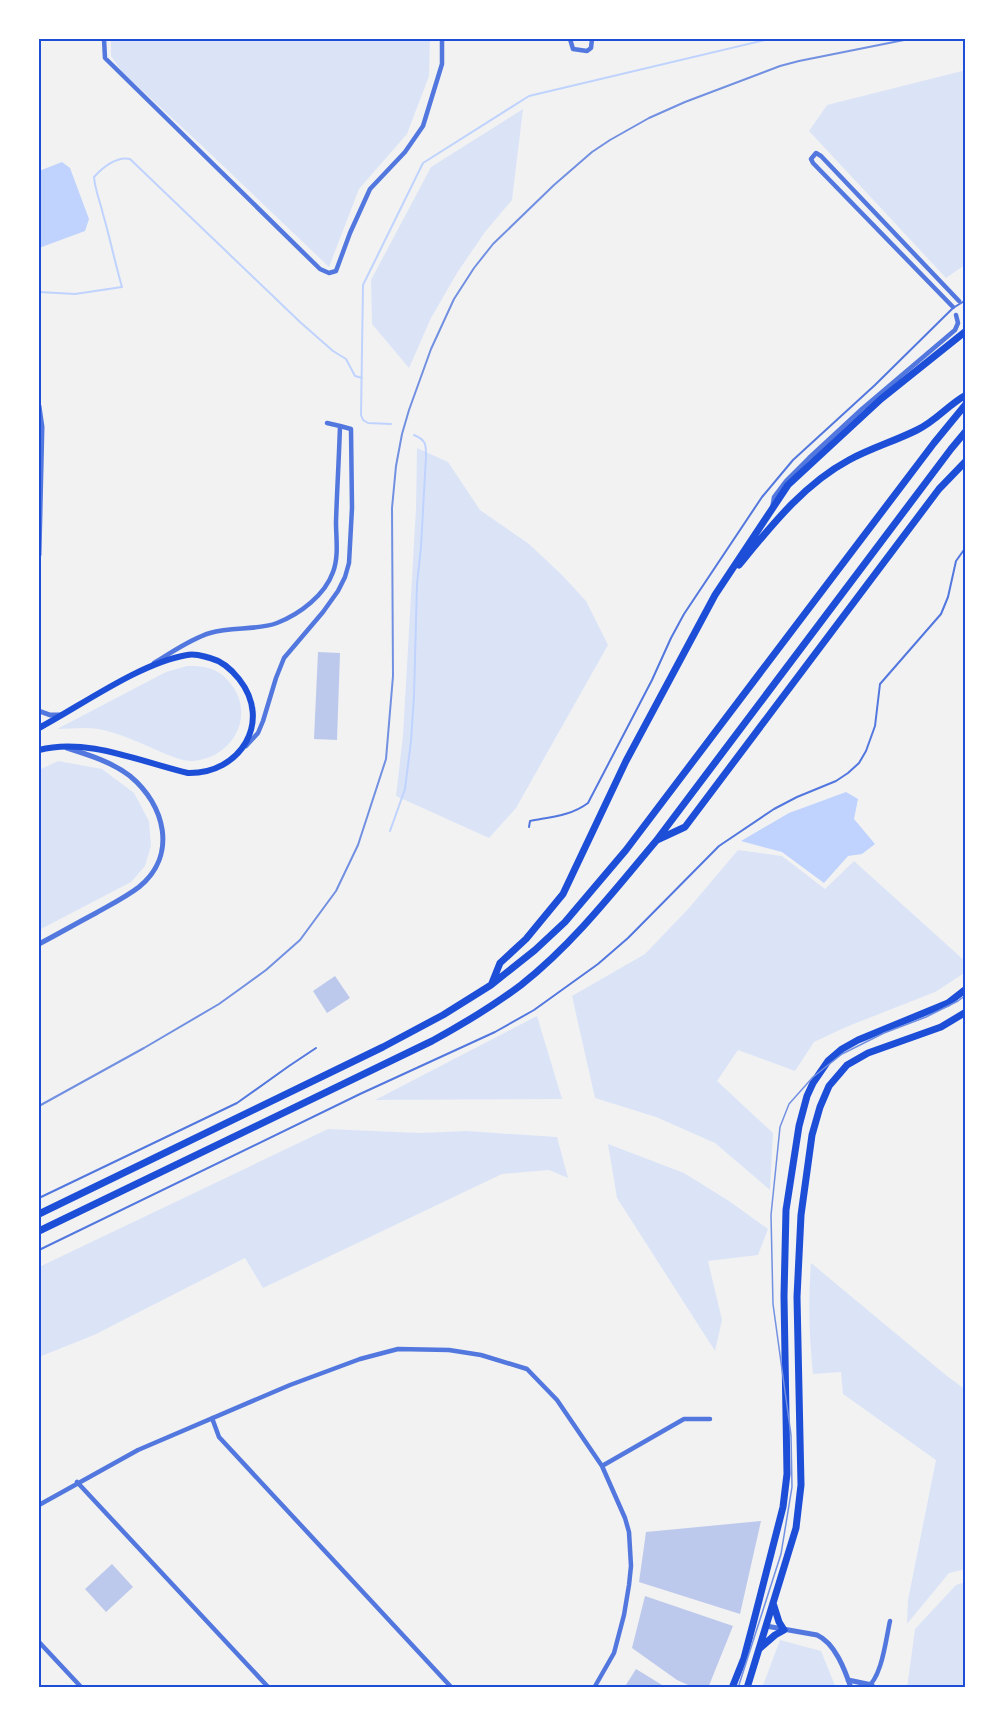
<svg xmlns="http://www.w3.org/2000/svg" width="1005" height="1727" font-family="Inter,sans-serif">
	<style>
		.green { fill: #dbe4f7 }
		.water { fill: #bfd3fe }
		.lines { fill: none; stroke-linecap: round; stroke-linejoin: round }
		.stream { stroke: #bfd3fe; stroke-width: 2 }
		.building { fill: #bdc9ec }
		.service { stroke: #5277de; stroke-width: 2 }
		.minor { stroke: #5277de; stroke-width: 4.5 }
		.tertiary { stroke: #5277de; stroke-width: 5 }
		.secondary { stroke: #1d4ed8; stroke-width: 6 }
		.primary { stroke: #1d4ed8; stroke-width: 7 }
		.trunk { stroke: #1d4ed8; stroke-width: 7 }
		.tram { stroke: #7290e2; stroke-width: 1.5 }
		.rail { stroke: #7290e2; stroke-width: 2 }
		.neatline { fill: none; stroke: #1d4ed8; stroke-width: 2 }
	</style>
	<rect width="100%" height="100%" fill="#f2f2f2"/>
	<path class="green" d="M 111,39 L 430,39 L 429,76 L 407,134 L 359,189 L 329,267 L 198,142 L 122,72 L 111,56 Z
		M 966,70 L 966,264 L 946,278 L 809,131 L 827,105 Z
		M 523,109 L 512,200 L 485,232 L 457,273 L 431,318 L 409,368 L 372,324 L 371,280 L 431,167 Z
		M 417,448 L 448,462 L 480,510 L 529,544 L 561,574 L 586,601 L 608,645 L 516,808 L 489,838 L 396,796 L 403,735 L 416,508 Z
		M 187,666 C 197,666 205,666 214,670 C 223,674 229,681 234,688 C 254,721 230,758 193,761 C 183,762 172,756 163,753 C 143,744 120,733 98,729 C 85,727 70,729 57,729 L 166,672 Z
		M 58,761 L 102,769 L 134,793 L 149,821 L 151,846 L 145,866 L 131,882 L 39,930 L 39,770 Z
		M 738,850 L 782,856 L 825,889 L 854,861 L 966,962 L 966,972 L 935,992 L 846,1027 L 814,1042 L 795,1071 L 738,1050 L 717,1081 L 773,1133 L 770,1190 L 715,1143 L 656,1117 L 595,1098 L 572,996 L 645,954 L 689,908 Z
		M 537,1016 L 562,1099 L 375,1100 Z
		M 328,1129 L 420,1133 L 466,1131 L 557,1137 L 568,1178 L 549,1170 L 502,1174 L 263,1288 L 245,1258 L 94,1335 L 39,1357 L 39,1267 Z
		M 608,1144 L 684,1173 L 729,1201 L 768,1229 L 758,1255 L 708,1261 L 722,1320 L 715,1351 L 617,1198 Z
		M 811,1263 L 947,1376 L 966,1390 L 966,1569 L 949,1573 L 907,1624 L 908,1600 L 936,1460 L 843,1394 L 841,1372 L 813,1374 C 809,1336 808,1300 811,1263 Z
		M 966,1582 L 966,1688 L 907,1688 L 915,1629 L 956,1585 Z
		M 780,1640 L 821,1651 L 836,1688 L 762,1688 Z"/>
	<path class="water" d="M 62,162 L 70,168 L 89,219 L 85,231 L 39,248 L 39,171 Z
		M 846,792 L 858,799 L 854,819 L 875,844 L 862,854 L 848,856 L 824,883 L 782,852 L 741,841 L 789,813 Z"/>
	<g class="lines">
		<path class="stream" d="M 39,292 L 75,294 L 122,287 C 115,263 110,238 103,214 C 100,201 95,190 94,177 C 103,167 117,156 130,159 L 300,322 L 333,351 L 346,359 L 355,376 L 362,378
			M 391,424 L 368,423 L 363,420 L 361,415 L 363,285 L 423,163 L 529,96 L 769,39
			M 390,831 L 405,789 L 411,741 L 414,696 L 417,584 L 421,547 L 426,456 C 426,444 426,440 414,435"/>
	</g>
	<path class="building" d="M 318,652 L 340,653 L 337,740 L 314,739 Z
		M 335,976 L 350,998 L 327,1013 L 313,991 Z
		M 761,1521 L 740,1614 L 639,1582 L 646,1532 Z
		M 112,1564 L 133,1587 L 106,1612 L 85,1589 Z
		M 645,1596 L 733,1626 L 708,1688 L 695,1688 L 677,1680 L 632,1648 Z
		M 636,1669 L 667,1688 L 624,1688 Z"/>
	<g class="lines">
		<path class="service" d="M 529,827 L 530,821 C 550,817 571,816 588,803 L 652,680 L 671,638 L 684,614 L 762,497 L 793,460 L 875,385 L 953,308 L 966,300
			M 39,1198 L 237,1103 L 289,1066 L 316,1048
			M 39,1250 L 360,1094 L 495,1032 L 534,1010 L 598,964 L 628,938 L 719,846 L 774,809 L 797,797 L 836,781 L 848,773 L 859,763 L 866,751 L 875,726 L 880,684 L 941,614 L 948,597 L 956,561 L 966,547"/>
		<path class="minor" d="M 104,39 L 105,58 L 320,269 L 329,273 L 336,271 L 350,233 L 370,189 L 405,152 L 423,126 L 442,64 L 442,39
			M 570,39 L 573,49 L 587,51 L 591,48 L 592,39
			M 953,307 L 813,163 L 811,159 L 816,153 L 821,156 L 959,301
			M 327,423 L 340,426
			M 772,509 L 774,497 L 786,481 L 809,458 L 862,409 L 955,330 L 958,323 L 956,315
			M 154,663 C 171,653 190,639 210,633 C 232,626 256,631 277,623 C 300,614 325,595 333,572 C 339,556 336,538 336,522 C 337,490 339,458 340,426 L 351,429 L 352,508 L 349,563 L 345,577 L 338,591 L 323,612 L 284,658 L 276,678 L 263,721 L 258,733 L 246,746
			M 212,1418 L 219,1437 L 452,1688
			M 602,1466 L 684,1419 L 710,1419
			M 77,1482 L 269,1688
			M 39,1505 L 138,1450 L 290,1385 L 360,1359 L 398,1349 L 449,1350 L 481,1355 L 527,1369 L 557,1400 L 602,1466 L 625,1518 L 629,1532 L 631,1566 L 629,1585 L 624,1615 L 614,1653 L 594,1688
			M 39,1642 L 82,1688
			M 866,1688 C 882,1679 886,1638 890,1621"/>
		<path class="tertiary" d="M 39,406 L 42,427 L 39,555
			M 39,711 L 50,715 L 60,715
			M 39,944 C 58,934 77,923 96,913 C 110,905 126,897 139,887 C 178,855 165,805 130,776 C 112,762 89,755 67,748
			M 766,1626 L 817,1635 C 835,1643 845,1670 851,1688
			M 848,1680 L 872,1685 L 870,1688"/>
		<path class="secondary" d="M 39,728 C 82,705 140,663 187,655 C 195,653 202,656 210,658 C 222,661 231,669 239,679 C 273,722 240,774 188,773 C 141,762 86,737 39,750"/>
		<path class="primary" d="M 759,1649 L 775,1635 L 784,1630 L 779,1622 L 773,1603
			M 732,1688 L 744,1658 L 753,1624 L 783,1507 L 787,1474 L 784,1296 L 786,1210 L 799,1126 L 807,1096 L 813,1083 L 828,1061 L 842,1049 L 858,1040 L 948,1003 L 966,989
			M 747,1688 L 796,1528 L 801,1485 L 797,1297 L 801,1215 L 812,1135 L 820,1107 L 829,1086 L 847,1065 L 868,1053 L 941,1027 L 966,1012"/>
		<path class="trunk" d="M 739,565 C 771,526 804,484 849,460 C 871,448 895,441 917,430 C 936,421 948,405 966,395
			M 657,840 L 685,827 L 939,489 L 966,461
			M 492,983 L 500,963 L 526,939 L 563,894 L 626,761 L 715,595 L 788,485 L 881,399 L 966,331
			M 39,1214 L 383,1047 L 443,1015 L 491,985 L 535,950 L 565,922 L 626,850 L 934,443 L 966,404
			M 39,1231 L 432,1041 C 463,1024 493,1006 521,985 C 573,944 614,891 656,841 L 951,449 L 966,431"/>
		<path class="tram" d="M 738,1688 L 781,1554 L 792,1487 L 791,1435 L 773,1304 L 771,1215 L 780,1127 L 789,1104 L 813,1077 L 842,1054 L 884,1033 L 926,1017 L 958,1001 L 966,995"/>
		<path class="rail" d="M 39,1106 L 144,1048 L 219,1004 L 244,986 L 266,970 L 300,940 L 336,891 L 358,845 L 386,759 L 393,676 L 392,508 L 396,466 L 402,434 L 409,410 L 431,349 L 454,299 L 474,268 L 493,244 L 554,185 L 592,152 L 610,140 L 649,118 L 685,102 L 780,66 L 799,61 L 909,39"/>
	</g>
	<rect width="1005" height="1727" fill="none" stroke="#ffffff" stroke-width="81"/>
	<rect x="40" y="40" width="924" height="1646" class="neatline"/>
</svg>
